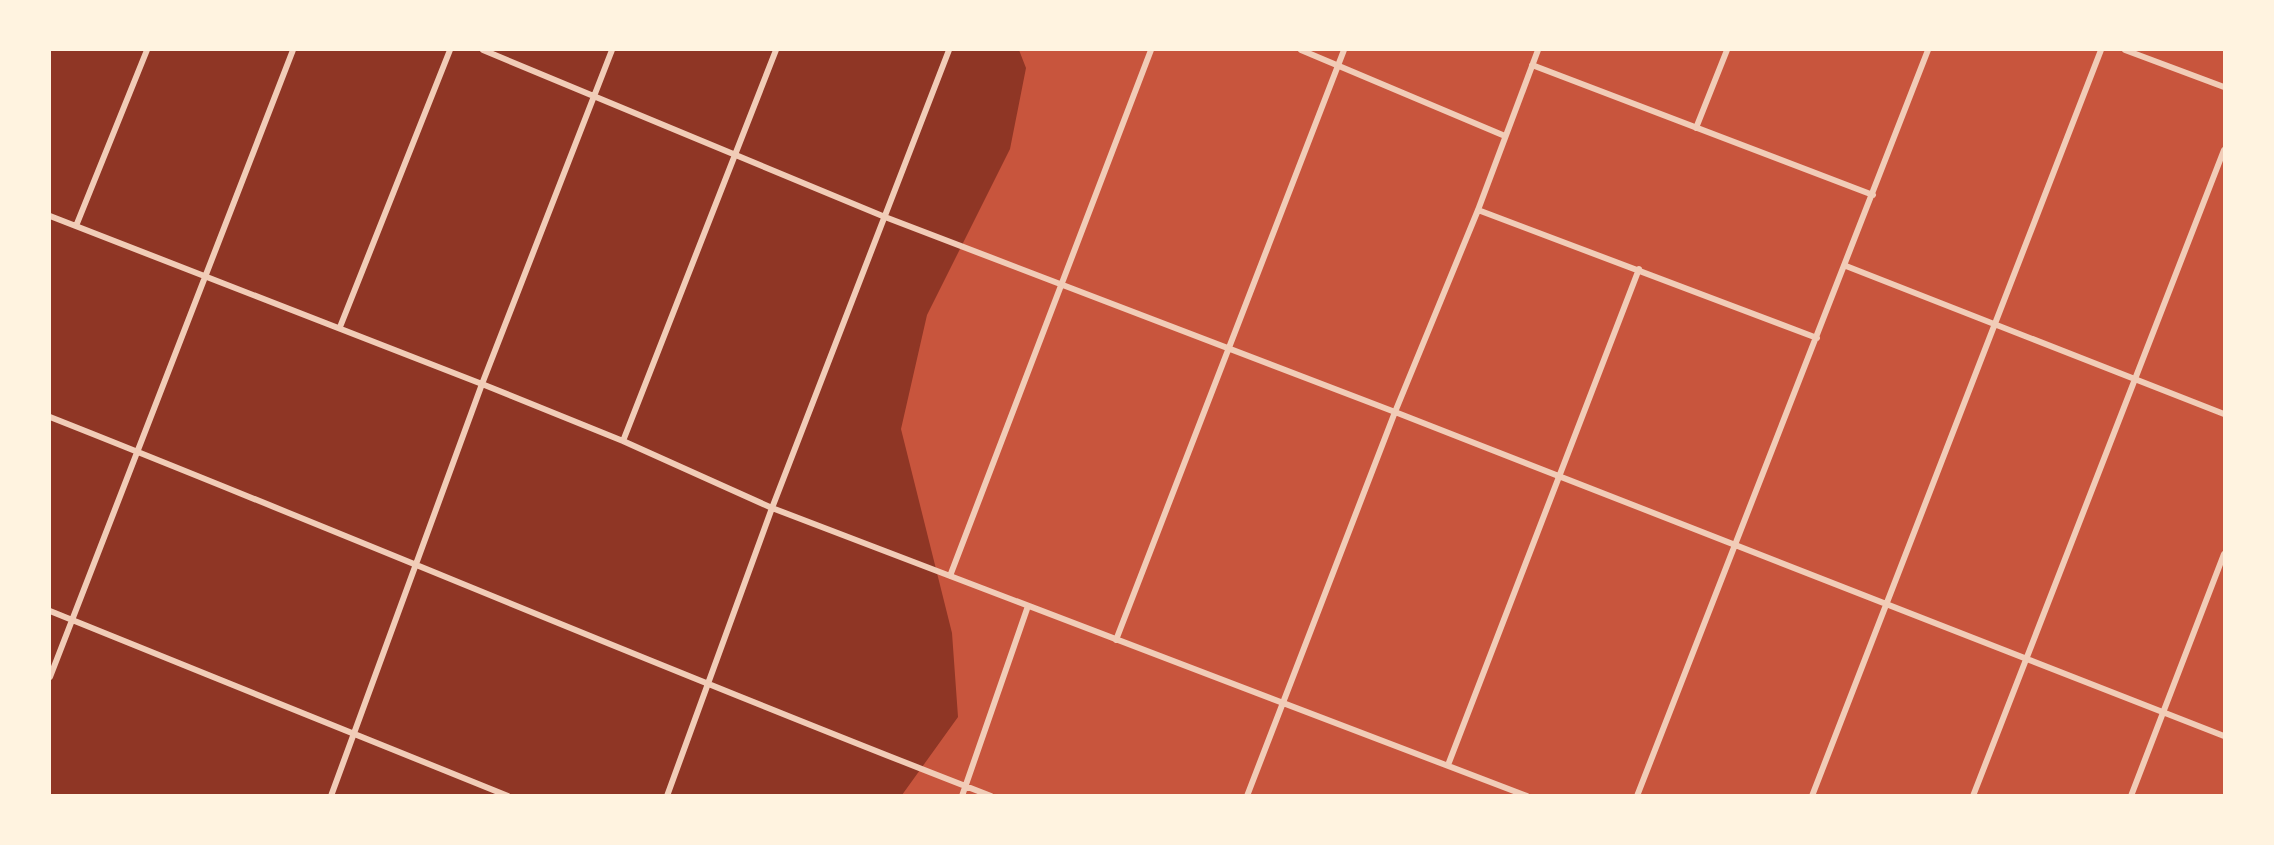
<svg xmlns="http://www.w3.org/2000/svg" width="2274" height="845" font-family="Montserrat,sans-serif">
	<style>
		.water { fill: #8f3625 }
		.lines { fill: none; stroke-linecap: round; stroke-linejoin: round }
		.minor { stroke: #f1ccb7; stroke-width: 6 }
	</style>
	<rect width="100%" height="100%" fill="#c8553d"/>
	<path class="water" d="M 50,50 L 1019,50 L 1026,68 L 1010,149 L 927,315 L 901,429 L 952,633 L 958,717 L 902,795 L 50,795 Z"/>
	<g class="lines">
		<path class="minor" d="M 483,50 L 885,217 L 1395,412 L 2224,736
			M 1301,50 L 1505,136
			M 2125,50 L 2224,87
			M 1532,65 L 1873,195
			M 1696,128 L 1727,50
			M 1478,210 L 1817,338
			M 50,216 L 482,384 L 623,441 L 772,508 L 1527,796
			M 76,226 L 147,50
			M 1846,266 L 2224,414
			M 340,327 L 450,50
			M 50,417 C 364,541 675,674 991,796
			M 623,441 L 776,50
			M 950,576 L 1151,50
			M 50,611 L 508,796
			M 1116,640 L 1344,50
			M 50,677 L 293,50
			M 1448,765 L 1639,269
			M 331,796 L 482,384 L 612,50
			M 667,796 L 772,508 L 949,50
			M 962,796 L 1028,606
			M 1247,796 L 1395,412 L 1478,210 L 1538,50
			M 1637,796 L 1928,50
			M 1812,796 L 2101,50
			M 1973,796 L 2224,150
			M 2131,796 L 2224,554"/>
	</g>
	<rect width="2274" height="845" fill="none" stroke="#fff3e0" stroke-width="102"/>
</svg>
